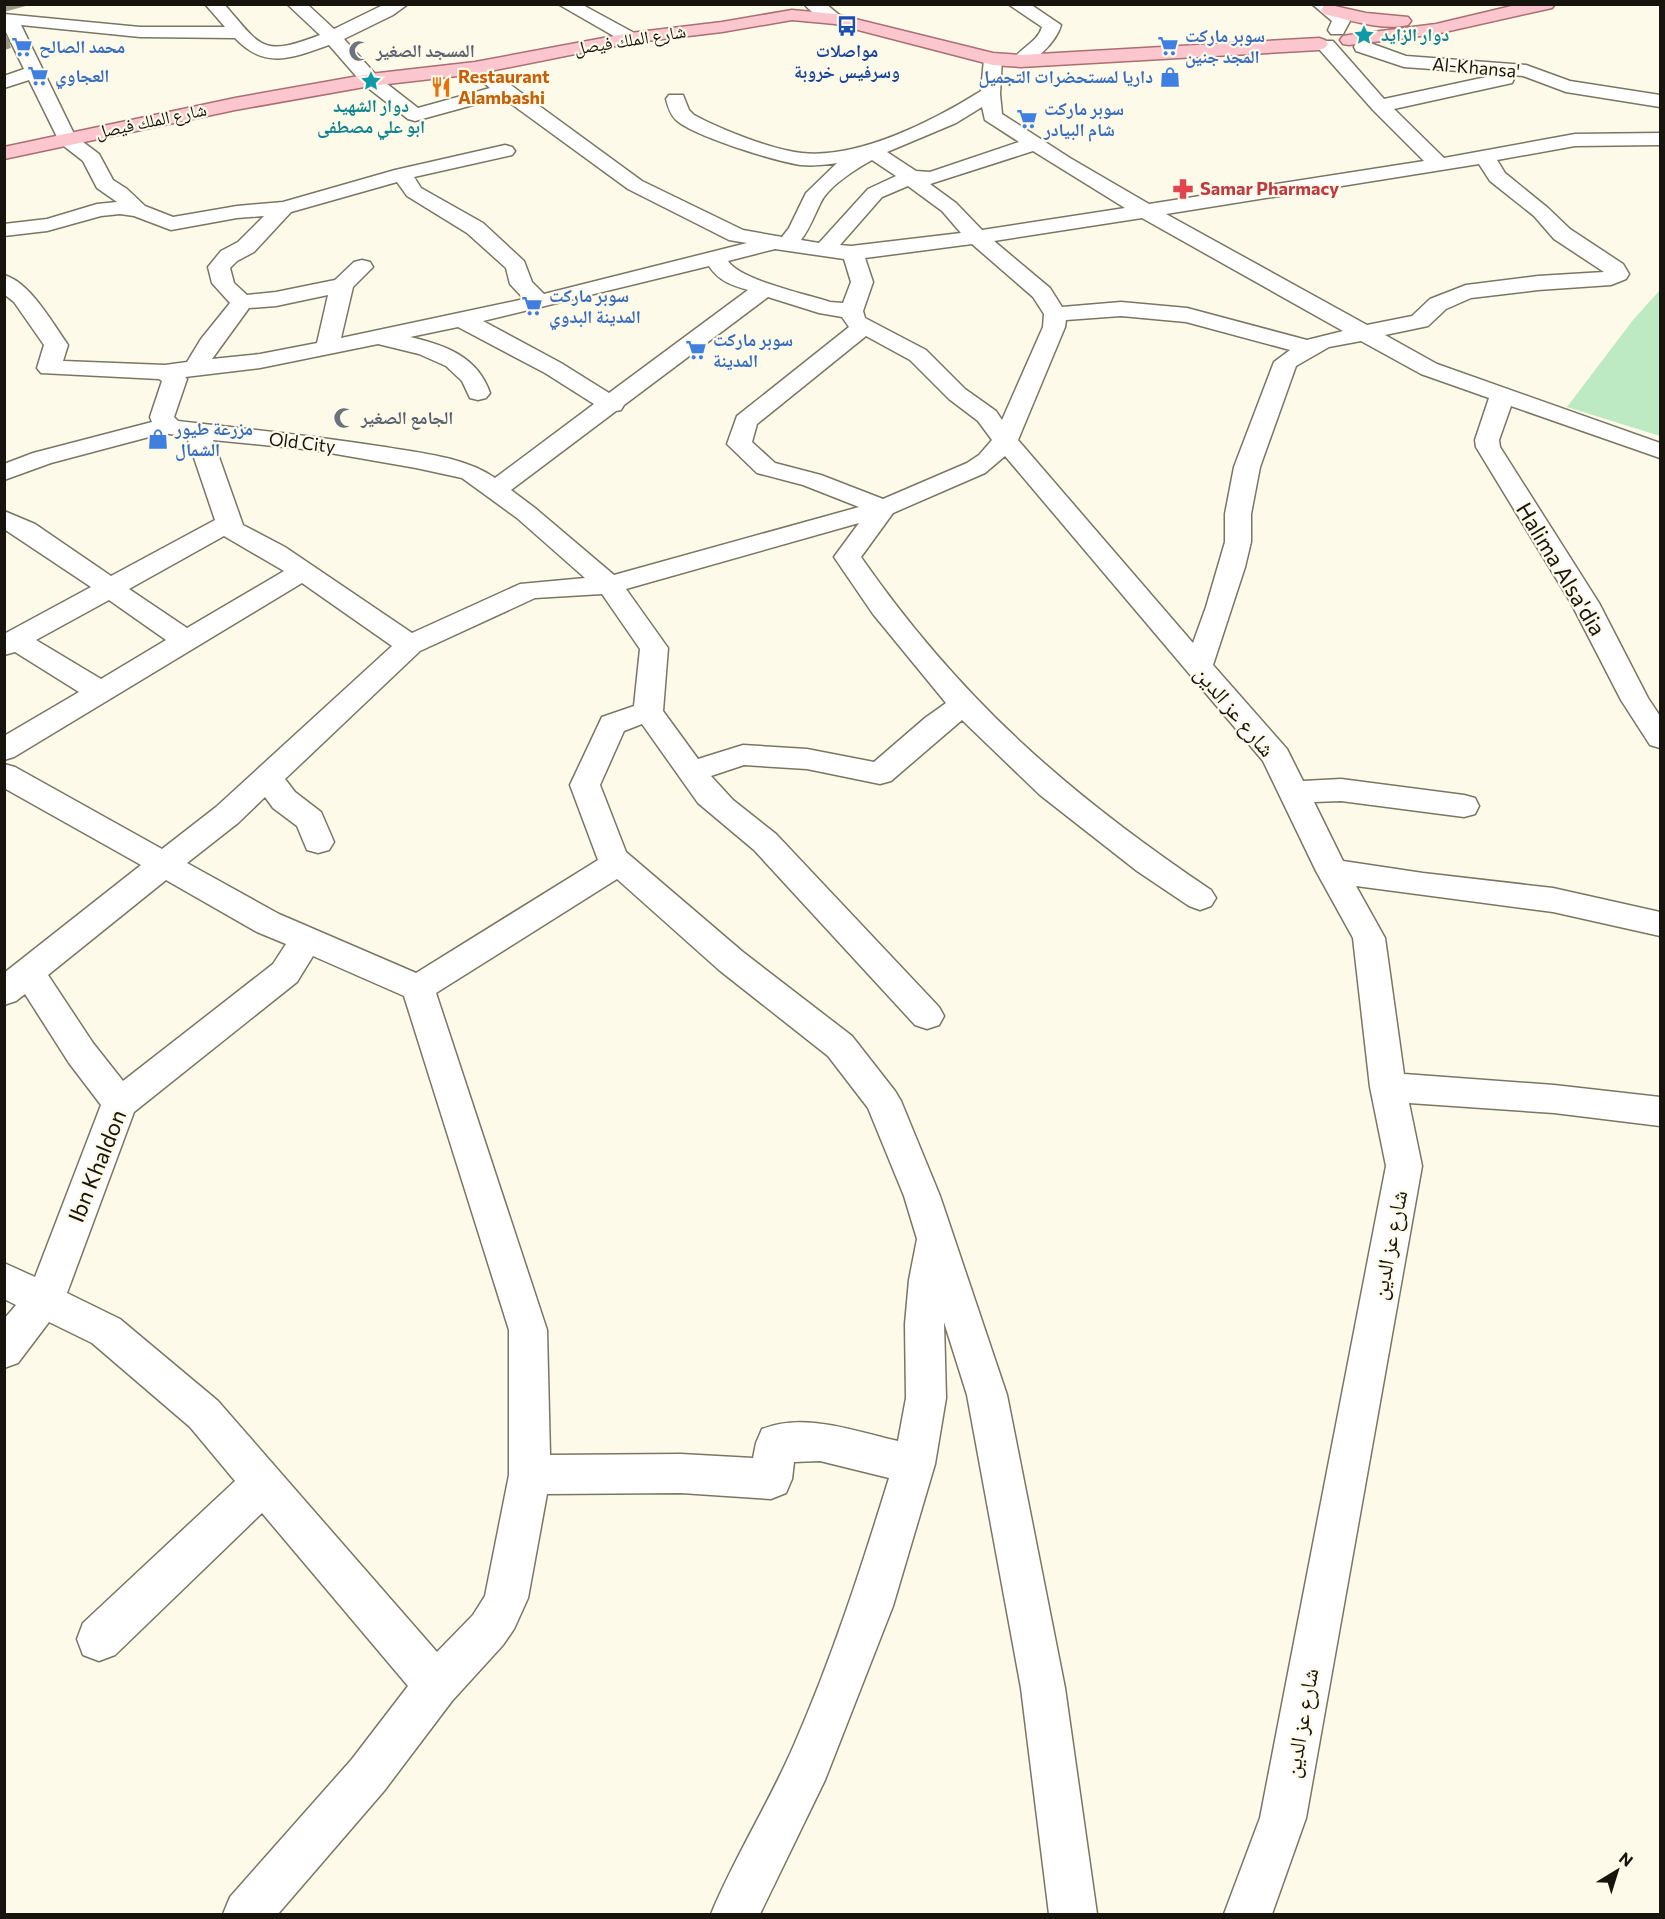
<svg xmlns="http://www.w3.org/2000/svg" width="1665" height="1919" font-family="Commissioner,'Noto Naskh Arabic',sans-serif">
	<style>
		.green { fill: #bdeac3 }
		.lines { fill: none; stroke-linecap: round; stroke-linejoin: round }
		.minor-casing { stroke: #7a7663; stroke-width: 3 }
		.major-casing { stroke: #a96f74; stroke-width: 3 }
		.minor { fill: #fff; fill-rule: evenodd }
		.major { fill: #fbc6cd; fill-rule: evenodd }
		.shaded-wall { fill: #a09d8d }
		.labels { text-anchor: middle; stroke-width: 4.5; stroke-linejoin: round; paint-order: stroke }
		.far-culture-label { font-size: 18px; font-weight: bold; fill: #0d838f; stroke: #fefae9; text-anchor: start }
		.far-shop-label { font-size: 18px; font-weight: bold; fill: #366cbe; stroke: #fefae9; text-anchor: start }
		.far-street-label { font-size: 18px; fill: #16140d; stroke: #fefae9 }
		.far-worship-label { font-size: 18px; font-weight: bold; fill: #5b616d; stroke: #fefae9; text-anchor: start }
		.far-transit-label { font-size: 18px; font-weight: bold; fill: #164399; stroke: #fefae9 }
		.far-food-label { font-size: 18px; font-weight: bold; fill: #c56008; stroke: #fefae9; text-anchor: start }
		.far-health-label { font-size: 18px; font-weight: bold; fill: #be3a42; stroke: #fefae9; text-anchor: start }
		.street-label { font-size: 22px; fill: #16140d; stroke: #fefae9 }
	</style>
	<rect width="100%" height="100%" fill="#fefae9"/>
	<path class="green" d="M 1660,290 L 1660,436 L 1567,407 L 1633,320 Z"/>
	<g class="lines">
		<g class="minor-casing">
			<path id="minor" d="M 205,4 L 224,4 C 262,48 262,57 320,35 L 287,4 L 307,4 L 334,29 L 385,4 L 408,4 L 393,15 L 344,39 L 377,76 L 418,108 L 490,88 L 466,68 L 468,64 L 482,64 L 642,181 L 743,230 L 782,237 L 789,228 L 806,193 L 837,163 C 825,165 812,166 800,165 C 775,161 693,136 676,120 C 670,114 668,107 666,99 L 669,95 L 683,95 L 689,110 L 694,115 C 720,129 772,150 802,153 C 859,159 933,121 981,91 L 984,59 L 986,55 L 1000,55 L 1002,59 L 1000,94 L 1002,114 L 1070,158 L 1149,204 L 1424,161 L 1373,110 L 1319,49 L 1317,45 L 1319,41 L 1333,41 L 1384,99 L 1500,74 L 1404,67 L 1356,51 L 1354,47 L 1356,43 L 1370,43 L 1406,56 L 1526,65 L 1570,81 L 1660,95 L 1660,107 L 1566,92 L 1523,76 L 1512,75 L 1514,79 L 1512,83 L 1394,109 L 1444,158 L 1575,134 L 1660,133 L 1660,145 L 1575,146 L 1497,160 L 1505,173 L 1548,208 L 1570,229 L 1623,264 L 1629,274 L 1626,279 L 1611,285 L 1538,290 L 1471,298 L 1446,309 L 1428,326 L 1385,335 L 1437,364 L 1660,443 L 1660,458 L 1511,406 L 1499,440 L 1500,447 L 1599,603 L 1648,698 L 1660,716 L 1660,748 L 1650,745 L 1621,700 L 1571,603 L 1476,447 L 1475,440 L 1489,398 L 1421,374 L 1361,341 L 1329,347 L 1296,366 L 1260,467 L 1251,514 L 1251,542 L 1245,567 L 1213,665 L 1287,749 L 1303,781 L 1341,779 L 1464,795 L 1475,798 L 1479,806 L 1475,814 L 1464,817 L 1341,801 L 1314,802 L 1343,861 L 1423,873 L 1553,888 L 1660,912 L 1660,936 L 1553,912 L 1356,886 L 1385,938 L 1404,1074 L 1554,1085 L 1660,1097 L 1660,1126 L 1554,1113 L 1409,1103 L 1422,1166 L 1306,1818 L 1272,1914 L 1224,1914 L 1260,1818 L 1386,1166 L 1370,1087 L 1353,938 L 1316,871 L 1263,761 L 1005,456 L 985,473 L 893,513 L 861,557 C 960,699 1068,794 1211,890 L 1216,898 L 1211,906 L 1200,910 L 1189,906 L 1137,871 L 1040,795 L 962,720 L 891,781 L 880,784 L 807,769 L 744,765 L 711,776 L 733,800 L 776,834 L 939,1007 L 944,1016 L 939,1025 L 927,1029 L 915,1025 L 754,850 L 698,803 L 642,724 L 624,731 L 600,785 L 626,852 L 743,952 L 852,1036 L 895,1091 L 901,1101 L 940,1196 L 1007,1395 L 1065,1688 L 1097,1914 L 1049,1914 L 1021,1688 L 967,1395 L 944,1322 L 946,1398 L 935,1464 L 893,1606 L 825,1780 L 760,1914 L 711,1914 C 735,1856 769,1803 794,1745 C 832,1658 861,1569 889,1478 L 820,1461 L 794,1462 L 792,1479 L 786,1493 L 771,1499 L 681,1493 L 547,1494 L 528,1598 L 514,1629 L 503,1645 L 452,1701 L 384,1791 L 278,1914 L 223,1914 L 230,1897 L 352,1759 L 408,1686 L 262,1513 L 115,1655 L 99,1661 L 83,1655 L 77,1639 L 83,1623 L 235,1481 L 190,1427 L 92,1343 L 49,1322 L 18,1363 L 4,1368 L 4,1319 L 16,1305 L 4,1299 L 4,1263 L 35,1277 L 101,1105 L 69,1063 L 25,994 L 16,1001 L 4,1005 L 4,973 L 141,865 L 4,788 L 4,764 L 15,767 L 162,849 L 216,807 L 392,646 L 302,583 L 14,757 L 4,760 L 4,736 L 79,692 L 15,652 L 4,655 L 4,634 L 91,587 L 4,529 L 4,511 L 35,524 L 111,576 L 215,520 L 187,437 L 164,433 L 51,463 L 4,480 L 4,464 L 33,453 L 152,422 L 150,417 L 162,381 L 159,379 L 41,373 L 37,368 L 44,345 L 14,302 L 4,294 L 4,275 C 30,282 53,324 68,345 L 63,361 L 165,365 L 187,362 L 201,339 L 230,303 L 212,283 L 208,267 L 221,251 L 238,242 L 264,216 L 237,218 L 171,230 L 134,216 L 120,214 L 101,216 L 47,231 L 4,236 L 4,224 L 47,219 L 97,204 L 117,202 L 97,188 L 83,161 L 60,143 L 29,80 L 4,88 L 4,76 L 24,69 L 4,28 L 4,14 L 140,27 L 225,27 ZM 21,25 L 140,37 L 235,38 C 265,70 292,58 329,45 L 363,84 L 408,119 L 415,121 L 502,97 L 628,189 L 729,240 L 747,243 L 544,294 L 532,282 L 524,261 L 483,223 L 421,188 L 414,177 L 512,155 L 515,151 L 512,147 L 505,145 L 395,170 L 283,202 L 237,206 L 173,217 L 145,206 L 127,189 L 113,180 L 99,154 L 75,136 ZM 982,107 L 985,120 L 1019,142 L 930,172 L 916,171 L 887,152 L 956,123 ZM 1033,151 L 1125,208 L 982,230 L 956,203 L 930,184 ZM 872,160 L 896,176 L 868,189 L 819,243 L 801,240 C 810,228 814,216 821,202 C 829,186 856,169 872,160 ZM 1479,164 L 1490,181 L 1534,216 L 1554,239 L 1604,272 L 1538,276 L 1466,285 L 1430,299 L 1412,316 L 1367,325 L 1166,214 ZM 397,182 L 407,196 L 467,233 L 506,268 L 510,284 L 524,299 L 341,338 L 353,287 L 373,267 L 370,262 L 362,260 L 354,262 L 335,280 L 276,292 L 247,295 L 234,283 L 230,268 L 237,261 L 254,252 L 291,212 ZM 908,186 L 942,211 L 961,233 L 851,246 L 840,245 L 882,197 ZM 1142,218 L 1343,331 L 1307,340 L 1187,308 L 1121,302 L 1062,307 L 1050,288 L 994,241 ZM 972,244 L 1033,297 L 1044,314 L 1043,327 L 1002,420 L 996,411 L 965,389 L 926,350 L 865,318 L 863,311 L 873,282 L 865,258 ZM 775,249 L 844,259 L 851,282 L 843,303 L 830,302 C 806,294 740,280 728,261 ZM 709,266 C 719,281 731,285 748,290 L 609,393 L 561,363 L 483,321 ZM 328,295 L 317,343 L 260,354 L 212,359 L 249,308 L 276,306 ZM 768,297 L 819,313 L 842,317 L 849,327 L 737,416 L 727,444 L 757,473 L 803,485 L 859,507 L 614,575 L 535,508 L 511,490 L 616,411 L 621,410 L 624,405 ZM 1121,316 L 1186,322 L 1290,350 L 1274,362 L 1234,467 L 1225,514 L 1225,542 L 1206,607 L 1193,643 L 1018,440 L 1065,327 L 1066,320 ZM 458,327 L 545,373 L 594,404 L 495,478 C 465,457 420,453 385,447 C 316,436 247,429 178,421 L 174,417 L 187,379 L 185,377 L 260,368 L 378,344 L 419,354 L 446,366 L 462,381 L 470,398 L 478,400 L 486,398 L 490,393 C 477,356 445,345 410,337 ZM 866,336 L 910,360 L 949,399 L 978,421 L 992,440 L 979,455 L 967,463 L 883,499 L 821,475 L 775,463 L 752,442 L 757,424 ZM 213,440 L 313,450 L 416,468 L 462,478 L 517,518 L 585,578 L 520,584 L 412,633 L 285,547 L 243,525 ZM 859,523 L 834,557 L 873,614 L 946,703 L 925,718 L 874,762 L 807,749 L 743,745 L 698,759 L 663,711 L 668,648 L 626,589 ZM 224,536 L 284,571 L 187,628 L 129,589 ZM 602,594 L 640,649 L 634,706 L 602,717 L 570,785 L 598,860 L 416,973 L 279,914 L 187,863 L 238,823 L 265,797 L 273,808 L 297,826 L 307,850 L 318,853 L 329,850 L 334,842 L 321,812 L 295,792 L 285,779 L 420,651 L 535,598 ZM 109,600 L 166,640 L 101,679 L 36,640 ZM 617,879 L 719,970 L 828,1056 L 868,1108 L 904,1196 L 917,1239 L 909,1280 L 905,1324 L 906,1398 L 898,1441 C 854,1431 805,1412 762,1429 L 756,1443 L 753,1458 L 681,1454 L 550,1455 L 547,1330 L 436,993 ZM 166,880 L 257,932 L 286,944 L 273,964 L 123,1081 L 93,1043 L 48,975 ZM 313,956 L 404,996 L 509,1330 L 509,1475 L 485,1596 L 473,1615 L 437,1652 L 218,1401 L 120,1319 L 67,1293 L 134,1112 L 297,982 Z
				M 558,4 L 581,4 L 636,34 L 639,38 L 636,42 L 624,42 Z
				M 804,4 L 826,4 L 844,19 L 841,23 C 828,26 813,14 804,4 Z
				M 1008,4 L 1030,4 L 1061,25 C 1057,41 1031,69 1014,65 L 1012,61 C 1020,48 1038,42 1042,27 Z
				M 1312,4 C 1331,4 1340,4 1350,21 L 1343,34 L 1331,34 L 1328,30 L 1332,21 Z"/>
		</g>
		<g class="major-casing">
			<path id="major" d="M 1520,4 L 1555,4 L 1552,8 L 1436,34 L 1349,45 L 1343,44 L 1340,40 L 1343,36 L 1349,35 L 1436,24 Z
				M 1330,5 L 1366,13 L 1408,17 L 1411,21 L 1408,25 C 1383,31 1349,20 1324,14 L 1321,10 L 1324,6 Z
				M 792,10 L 835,14 L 993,53 L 1021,55 L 1319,38 L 1325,40 L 1328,44 L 1325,48 L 1319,50 L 1021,67 L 993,65 L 835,24 L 792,20 L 722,32 L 630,43 L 475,74 L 370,86 L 235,110 L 4,159 L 4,147 L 235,98 L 370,74 L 475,62 L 630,33 L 722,22 Z"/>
		</g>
		<use href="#minor" class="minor"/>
		<use href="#major" class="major"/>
	</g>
	<path class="shaded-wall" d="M 4,4 L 33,4 L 4,12 Z
		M 7,35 L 11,48 L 4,50 L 4,36 Z"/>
	<defs>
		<g id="bus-bare" transform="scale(1.62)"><path d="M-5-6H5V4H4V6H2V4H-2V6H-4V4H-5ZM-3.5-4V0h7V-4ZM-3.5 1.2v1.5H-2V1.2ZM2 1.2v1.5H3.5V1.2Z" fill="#1a4fb4" stroke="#fefae9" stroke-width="2.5" paint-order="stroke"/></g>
		<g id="sight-bare" transform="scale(1.62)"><path d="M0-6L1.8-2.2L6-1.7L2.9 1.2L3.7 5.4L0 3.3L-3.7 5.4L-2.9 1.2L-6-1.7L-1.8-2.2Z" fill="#0f9aa8" stroke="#fefae9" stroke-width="2.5" paint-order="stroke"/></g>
		<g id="supermarket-bare" transform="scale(1.62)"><path d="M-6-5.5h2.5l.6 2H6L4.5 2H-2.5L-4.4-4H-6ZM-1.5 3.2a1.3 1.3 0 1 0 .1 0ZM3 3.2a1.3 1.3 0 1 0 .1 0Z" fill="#3f7fe0" stroke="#fefae9" stroke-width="2.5" paint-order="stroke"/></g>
		<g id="mosque-bare" transform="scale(1.62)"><path d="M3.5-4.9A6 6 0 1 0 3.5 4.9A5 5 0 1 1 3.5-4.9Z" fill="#6b7280" stroke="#fefae9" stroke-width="2.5" paint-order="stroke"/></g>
		<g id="shop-bare" transform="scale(1.62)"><path d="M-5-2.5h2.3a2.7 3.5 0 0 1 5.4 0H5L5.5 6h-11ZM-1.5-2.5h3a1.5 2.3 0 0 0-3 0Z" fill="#3f7fe0" stroke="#fefae9" stroke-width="2.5" paint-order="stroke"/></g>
		<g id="restaurant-bare" transform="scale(1.62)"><path d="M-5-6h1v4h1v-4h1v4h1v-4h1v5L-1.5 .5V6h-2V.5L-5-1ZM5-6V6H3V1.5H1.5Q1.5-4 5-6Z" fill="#e8710a" stroke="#fefae9" stroke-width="2.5" paint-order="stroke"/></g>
		<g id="pharmacy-bare" transform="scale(1.62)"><path d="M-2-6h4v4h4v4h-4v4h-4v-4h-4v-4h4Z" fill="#e0444e" stroke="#fefae9" stroke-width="2.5" paint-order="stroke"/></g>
	</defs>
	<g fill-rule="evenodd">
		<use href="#bus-bare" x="847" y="26"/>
		<use href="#sight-bare" x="1364" y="35"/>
		<use href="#supermarket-bare" x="1168" y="46"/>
		<use href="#supermarket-bare" x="22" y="47"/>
		<use href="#mosque-bare" x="359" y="51"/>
		<use href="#supermarket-bare" x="38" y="76"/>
		<use href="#shop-bare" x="1170" y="77"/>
		<use href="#sight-bare" x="371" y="81"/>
		<use href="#restaurant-bare" x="441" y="87"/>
		<use href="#supermarket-bare" x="1027" y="119"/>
		<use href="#pharmacy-bare" x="1183" y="189"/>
		<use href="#supermarket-bare" x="532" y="306"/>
		<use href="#supermarket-bare" x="696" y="350"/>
		<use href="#mosque-bare" x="344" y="418"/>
		<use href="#shop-bare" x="158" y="439"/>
	</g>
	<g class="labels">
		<g class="far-culture-label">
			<text x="1381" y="41">دوار الزايد</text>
			<text x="371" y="112" text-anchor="middle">دوار الشهيد<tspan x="371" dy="21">ابو علي مصطفى</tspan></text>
		</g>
		<g class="far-shop-label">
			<text x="1185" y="42">سوبر ماركت<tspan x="1185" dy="21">المجد جنين</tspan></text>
			<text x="39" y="53">محمد الصالح</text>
			<text x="55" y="82">العجاوي</text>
			<text x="1153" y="83" text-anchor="end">داريا لمستحضرات التجميل</text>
			<text x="1044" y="115">سوبر ماركت<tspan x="1044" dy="21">شام البيادر</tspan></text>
			<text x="549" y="302">سوبر ماركت<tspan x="549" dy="21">المدينة البدوي</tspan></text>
			<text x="713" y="346">سوبر ماركت<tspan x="713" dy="21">المدينة</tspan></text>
			<text x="175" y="435">مزرعة طيور<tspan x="175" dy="21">الشمال</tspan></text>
		</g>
		<g class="far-street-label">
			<text transform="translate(630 40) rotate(-9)" y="6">شارع الملك فيصل</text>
			<text transform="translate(1476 68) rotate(5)" y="6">Al-Khansa'</text>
			<text transform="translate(151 121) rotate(-12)" y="6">شارع الملك فيصل</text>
			<text transform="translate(302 443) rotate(7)" y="6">Old City</text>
		</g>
		<g class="far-worship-label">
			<text x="376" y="57">المسجد الصغير</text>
			<text x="361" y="424">الجامع الصغير</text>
		</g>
		<g class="far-transit-label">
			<text x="847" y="57">مواصلات<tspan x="847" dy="21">وسرفيس خروبة</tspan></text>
		</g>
		<g class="far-food-label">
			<text x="458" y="83">Restaurant<tspan x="458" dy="21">Alambashi</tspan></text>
		</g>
		<g class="far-health-label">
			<text x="1200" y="195">Samar Pharmacy</text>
		</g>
		<g class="street-label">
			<text transform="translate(1561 569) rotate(59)" y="8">Halima Alsa'dia</text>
			<text transform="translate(1235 711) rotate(50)" y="8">شارع عز الدين</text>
			<text transform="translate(97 1166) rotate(-68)" y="8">Ibn Khaldon</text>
			<text transform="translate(1389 1245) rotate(-79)" y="8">شارع عز الدين</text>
			<text transform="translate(1301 1723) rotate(-80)" y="8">شارع عز الدين</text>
		</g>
	</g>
	<rect width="1665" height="1919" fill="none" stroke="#16140d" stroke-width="12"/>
	<g transform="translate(1617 1871) rotate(38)" stroke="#fefae9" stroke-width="4.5" paint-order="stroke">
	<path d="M0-4.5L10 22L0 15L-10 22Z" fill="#16140d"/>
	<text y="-9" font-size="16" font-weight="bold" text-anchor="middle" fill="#16140d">N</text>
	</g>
</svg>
